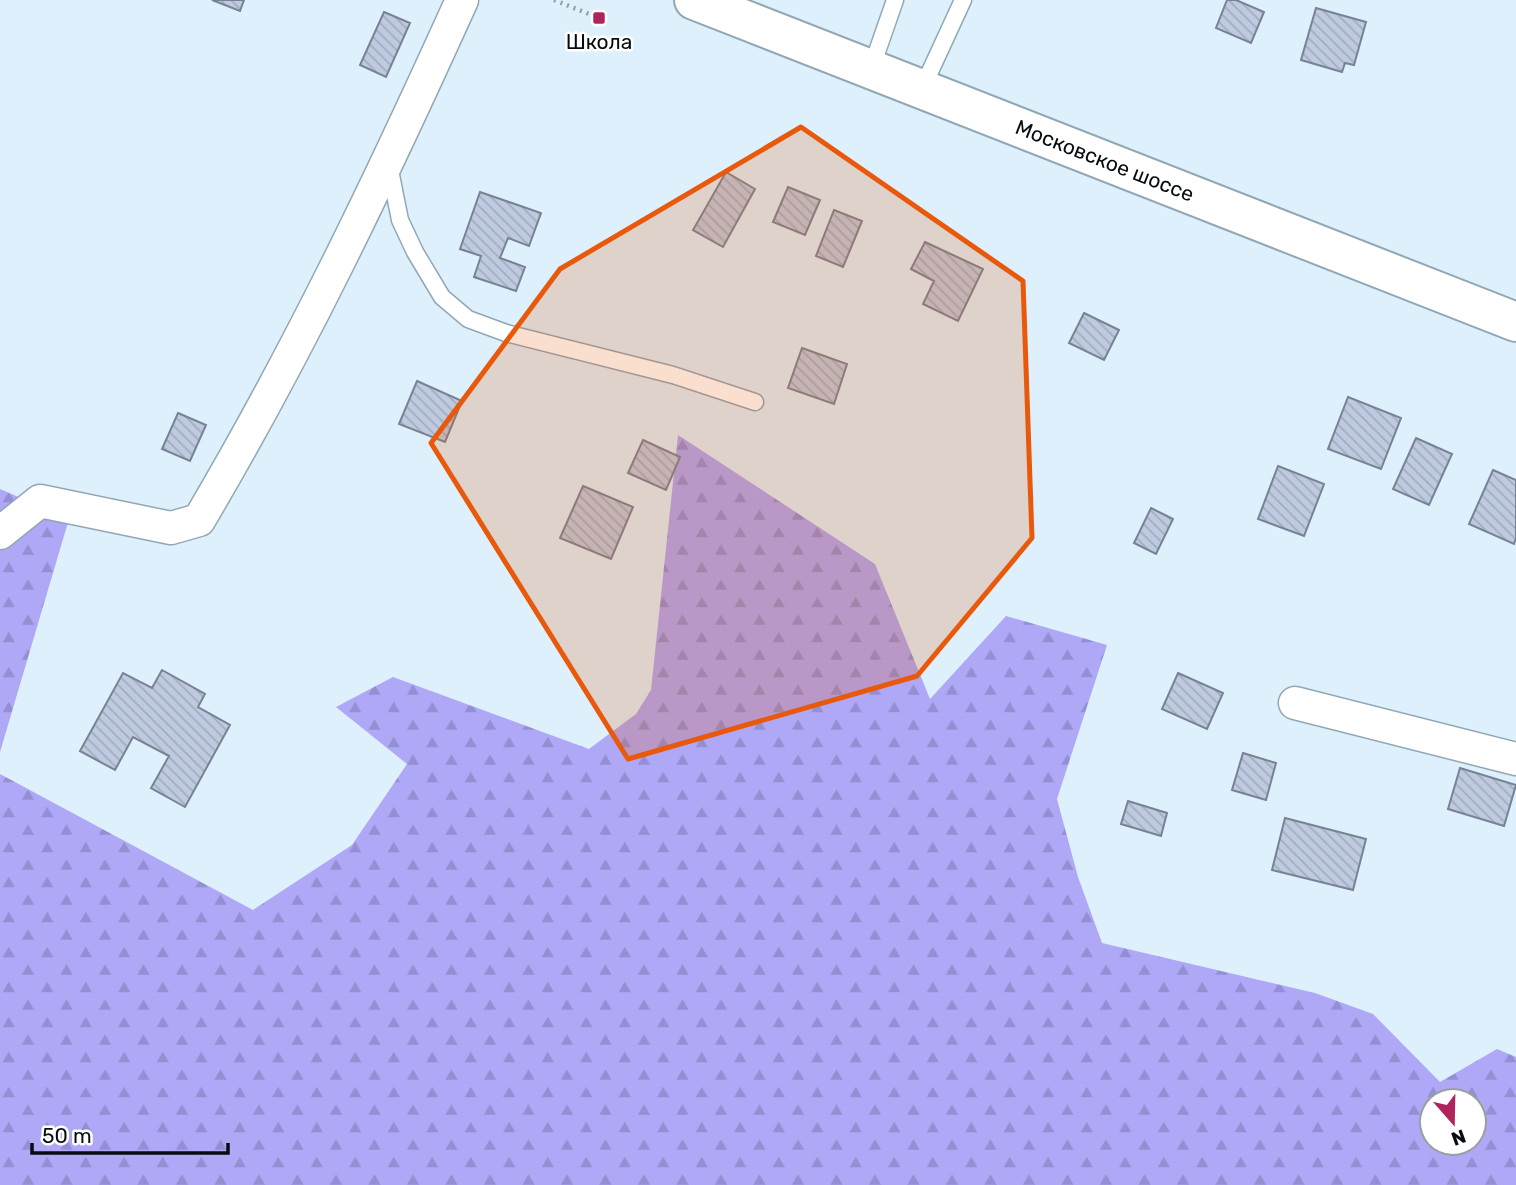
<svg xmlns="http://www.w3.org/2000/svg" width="1516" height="1185" font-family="Rubik,sans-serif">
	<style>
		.forest { fill: url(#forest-firs); fill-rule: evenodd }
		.building { fill: url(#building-back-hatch); stroke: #788296; stroke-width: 2 }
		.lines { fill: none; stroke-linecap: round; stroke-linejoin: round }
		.service-casing { stroke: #92a7b5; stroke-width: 19 }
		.minor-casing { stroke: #92a7b5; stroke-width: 35 }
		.primary-casing { stroke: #92a7b5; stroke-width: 42 }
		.path { stroke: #919fa8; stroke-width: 4.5; stroke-dasharray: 2 5; stroke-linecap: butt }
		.service { stroke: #fff; stroke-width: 16 }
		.minor { stroke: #fff; stroke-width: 32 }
		.primary { stroke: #fff; stroke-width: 38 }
		.marked { fill: #e8590c; fill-opacity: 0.2; stroke: #e8590c; stroke-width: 5; stroke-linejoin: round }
		.poi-dot { fill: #b0245d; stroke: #fff; stroke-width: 2.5 }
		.labels { text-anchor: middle; stroke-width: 5; stroke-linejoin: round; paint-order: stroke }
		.poi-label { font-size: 21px; fill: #060d12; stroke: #fff }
		.street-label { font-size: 21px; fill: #060d12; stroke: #fff }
	</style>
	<defs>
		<pattern id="forest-firs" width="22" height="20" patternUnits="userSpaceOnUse" patternTransform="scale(1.75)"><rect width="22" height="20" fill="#aea8f7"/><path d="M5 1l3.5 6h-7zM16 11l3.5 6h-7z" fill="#948fd3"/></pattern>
		<pattern id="building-back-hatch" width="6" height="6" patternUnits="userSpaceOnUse" patternTransform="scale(1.75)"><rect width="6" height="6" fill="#becadf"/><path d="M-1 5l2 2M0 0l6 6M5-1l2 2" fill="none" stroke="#a2acbe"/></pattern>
	</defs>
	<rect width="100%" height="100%" fill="#def0fc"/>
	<path class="forest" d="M 678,435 L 875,564 L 930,699 L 1006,616 L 1107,645 L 1057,799 L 1078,877 L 1102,943 L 1315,993 L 1373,1014 L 1440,1082 L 1497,1049 L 1516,1057 L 1516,1185 L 0,1185 L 0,774 L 253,910 L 352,845 L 407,764 L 336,707 L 393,677 L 589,749 L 636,714 L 651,690 ZM 1432,1101 L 1474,1101 L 1474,1143 L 1432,1143 Z
		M 0,489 L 69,519 L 0,752 Z"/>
	<path class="building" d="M 212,0 L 244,0 L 240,11 Z
		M 1227,0 L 1236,0 L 1264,12 L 1251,43 L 1216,28 Z
		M 1316,8 L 1366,22 L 1354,65 L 1345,63 L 1342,72 L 1301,60 Z
		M 384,12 L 410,23 L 386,77 L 360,65 Z
		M 726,172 L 755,189 L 723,247 L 693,230 Z
		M 788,187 L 820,200 L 805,235 L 773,222 Z
		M 480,192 L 541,213 L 529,246 L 508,238 L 500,258 L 525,267 L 516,291 L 474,277 L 481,256 L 460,249 Z
		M 834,210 L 862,221 L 843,267 L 816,256 Z
		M 925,242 L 983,269 L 958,321 L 923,304 L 934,281 L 911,269 Z
		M 1084,313 L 1119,330 L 1104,360 L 1069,343 Z
		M 802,348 L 847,364 L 834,404 L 788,388 Z
		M 417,381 L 462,401 L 445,442 L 399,424 Z
		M 1348,397 L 1401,418 L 1381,469 L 1328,449 Z
		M 178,413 L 206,425 L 190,461 L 162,449 Z
		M 1416,438 L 1452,454 L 1429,505 L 1393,489 Z
		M 643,440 L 680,457 L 666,490 L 628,473 Z
		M 1278,466 L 1324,484 L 1304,536 L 1258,519 Z
		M 1493,470 L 1516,480 L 1516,538 L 1514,544 L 1469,524 Z
		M 583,486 L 633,507 L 611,559 L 560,538 Z
		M 1151,508 L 1173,519 L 1156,554 L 1134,543 Z
		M 162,670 L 205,694 L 198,707 L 230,725 L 185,807 L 151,788 L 169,756 L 133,737 L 115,770 L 80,751 L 123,673 L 152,688 Z
		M 1178,673 L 1223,693 L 1207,729 L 1162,709 Z
		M 1243,753 L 1276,763 L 1266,800 L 1232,790 Z
		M 1460,768 L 1516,785 L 1504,826 L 1448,809 Z
		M 1128,801 L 1167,813 L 1161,836 L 1121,824 Z
		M 1285,818 L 1366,839 L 1353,890 L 1272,870 Z"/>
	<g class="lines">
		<g class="service-casing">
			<path id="service" d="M 871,69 L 895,0
				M 922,89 L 963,0
				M 389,165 L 400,220 L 415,252 L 442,297 L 468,319 L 506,333 L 673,375 L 755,402"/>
		</g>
		<g class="minor-casing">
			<path id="minor" d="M 0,533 L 40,501 L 171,528 L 199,520 C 298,353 382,177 462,0
				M 1295,703 L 1516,759"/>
		</g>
		<g class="primary-casing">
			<g id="primary">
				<path id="s1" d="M 694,0 L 1516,322"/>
			</g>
		</g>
		<path class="path" d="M 554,0 L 599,18"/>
		<use href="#service" class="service"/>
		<use href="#minor" class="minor"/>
		<use href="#primary" class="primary"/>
	</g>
	<path class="marked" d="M 801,127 L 1023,281 L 1032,538 L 917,676 L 628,759 L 431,443 L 560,269 Z"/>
	<rect class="poi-dot" x="592" y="11" width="14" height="14" rx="3.5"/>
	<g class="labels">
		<g class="poi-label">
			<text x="599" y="49">Школа</text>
		</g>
		<g class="street-label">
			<text dy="7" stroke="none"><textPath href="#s1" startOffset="441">Московское шоссе</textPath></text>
		</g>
	</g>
	<g transform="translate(1453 1122) rotate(160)"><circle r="33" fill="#ffffff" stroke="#9b9ea0" stroke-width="2"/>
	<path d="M0-5L12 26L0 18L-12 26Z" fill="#b0245d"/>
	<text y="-10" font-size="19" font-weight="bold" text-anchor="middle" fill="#060d12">N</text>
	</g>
	<path d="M32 1143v10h196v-10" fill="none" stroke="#060d12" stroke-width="3.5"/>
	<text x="42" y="1143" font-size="21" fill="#060d12" stroke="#ffffff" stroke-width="5" paint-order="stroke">50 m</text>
</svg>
